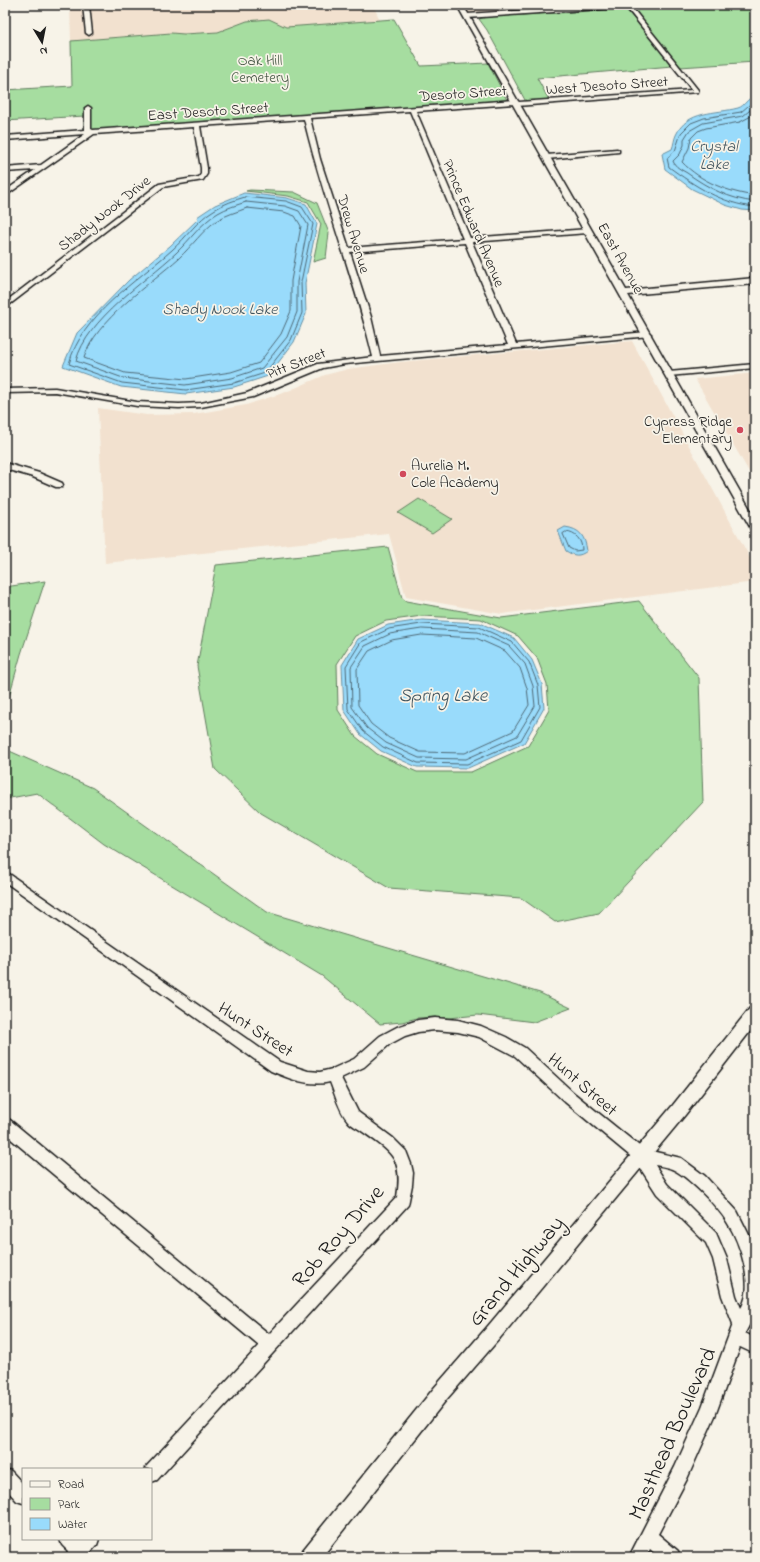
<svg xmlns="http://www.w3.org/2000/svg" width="760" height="1562" font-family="'Indie Flower',sans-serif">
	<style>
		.built { fill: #f2e1cf }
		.green { fill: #a6dda0; stroke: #617c5e; fill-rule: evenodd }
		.water { fill: #99dbfb; stroke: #678fa2 }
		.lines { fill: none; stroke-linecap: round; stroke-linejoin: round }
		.shore { stroke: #4e6875; stroke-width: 1 }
		.minor-casing { stroke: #1c1c1c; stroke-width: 3 }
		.tertiary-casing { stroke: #1c1c1c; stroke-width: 3 }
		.minor { fill: #f7f3e8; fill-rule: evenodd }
		.tertiary { fill: #f7f3e8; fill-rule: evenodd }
		.poi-dot { fill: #d1495b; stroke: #f7f3e8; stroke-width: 1.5 }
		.labels { text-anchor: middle; stroke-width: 3.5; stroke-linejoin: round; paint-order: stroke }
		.far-park-label { font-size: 15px; fill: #455644; stroke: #f7f3e8 }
		.far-street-label { font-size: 15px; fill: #1c1c1c; stroke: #f7f3e8 }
		.far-poi-label { font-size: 15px; fill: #1c1c1c; stroke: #f7f3e8; text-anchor: end }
		.far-water-label { font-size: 16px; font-style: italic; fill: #42555f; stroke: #f7f3e8 }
		.street-label { font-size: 18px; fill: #1c1c1c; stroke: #f7f3e8 }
		.water-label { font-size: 19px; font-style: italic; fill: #42555f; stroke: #f7f3e8 }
		.near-street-label { font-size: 22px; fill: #1c1c1c; stroke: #f7f3e8 }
	</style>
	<rect width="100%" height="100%" fill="#f7f3e8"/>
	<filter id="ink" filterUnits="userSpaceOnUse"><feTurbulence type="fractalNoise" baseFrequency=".025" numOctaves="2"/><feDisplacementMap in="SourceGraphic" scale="8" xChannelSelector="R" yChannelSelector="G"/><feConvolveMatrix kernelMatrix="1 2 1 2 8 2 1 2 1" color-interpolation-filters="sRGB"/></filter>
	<g filter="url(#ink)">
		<path class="built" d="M 70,5 L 83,5 L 86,35 L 92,34 L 90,5 L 373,5 L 380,20 L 286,27 L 269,19 L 247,21 L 219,32 L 184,34 L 171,33 L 71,41 Z
			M 464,5 L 609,5 L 469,14 Z
			M 632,341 L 755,567 L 755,582 L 502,614 L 406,597 L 389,534 L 105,563 L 98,408 L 147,415 L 194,414 L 246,405 L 286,392 L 325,375 L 348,369 L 400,362 Z
			M 755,373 L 755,482 L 695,379 Z"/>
		<path class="green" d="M 630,5 L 755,5 L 755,62 L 680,67 Z
			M 625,9 L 643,28 L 672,66 L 537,78 L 549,100 L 527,101 L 525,100 L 487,30 L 479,19 L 486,17 Z
			M 269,19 L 286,27 L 394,19 L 421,66 L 488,63 L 507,100 L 84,131 L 84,116 L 5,121 L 5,90 L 72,86 L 71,41 L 171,33 L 184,34 L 218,32 L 247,21 Z
			M 250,190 L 294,192 L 317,203 L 329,233 L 326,258 L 313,262 L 321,224 L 308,202 L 288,196 L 246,191 Z
			M 419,499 L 452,519 L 432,533 L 398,513 Z
			M 388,547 L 402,598 L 406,601 L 501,618 L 639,601 L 699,678 L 703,802 L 599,913 L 555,922 L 521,898 L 389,888 L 261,813 L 215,769 L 197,666 L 216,565 ZM 422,616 L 481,619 L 518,636 L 537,658 L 547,684 L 549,710 L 528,746 L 471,772 L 417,772 L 377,754 L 355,736 L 338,710 L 337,664 L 355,636 L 386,621 Z
			M 45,581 L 21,654 L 5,711 L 5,587 Z
			M 5,749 L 93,788 L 267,912 L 540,993 L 571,1008 L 534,1022 L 478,1015 L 449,1018 L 434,1017 L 417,1018 L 402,1022 L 380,1024 L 322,976 L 104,844 L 37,793 L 5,799 Z"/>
		<path class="water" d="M 755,96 L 755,211 L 742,210 L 725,205 L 692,189 L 665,169 L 662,154 L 672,149 C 674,144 674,139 676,135 C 687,110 716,114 738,108 C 745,106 747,98 755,96 Z
			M 244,193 L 287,198 L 306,204 L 317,224 L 305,283 L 306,314 L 294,342 L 268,376 L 234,387 L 186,394 L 121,387 L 63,366 L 77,333 L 129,280 L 170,246 L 198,219 L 197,217 L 215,205 Z
			M 565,527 C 580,529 585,536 587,551 C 579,557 574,556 566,551 L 558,531 Z
			M 422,620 L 480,623 L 514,638 L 532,660 L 542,684 L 544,708 L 524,743 L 468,768 L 417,767 L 381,751 L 360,734 L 344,710 L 342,665 L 358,639 L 388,625 Z"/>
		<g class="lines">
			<path class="shore" d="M 755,100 L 741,112 L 704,118 L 691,123 L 681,133 L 675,151 L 667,158 L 669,167 C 695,186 722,204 755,207
				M 755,106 L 743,116 L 703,123 L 689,131 L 684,139 L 684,145 L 680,154 L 673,161 C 675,167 682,170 687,173 C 708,188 729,199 755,202
				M 755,114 L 740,122 L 706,128 L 698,131 L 691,138 L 689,148 L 682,162 C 701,182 728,192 755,196
				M 245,197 L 286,201 L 302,207 L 313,224 L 301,282 L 302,313 L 291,340 L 265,373 L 234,383 L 186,390 L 122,383 L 69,364 C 81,316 137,281 172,250 C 187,237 197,220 214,210 C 223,204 235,200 245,197 Z
				M 246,202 L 285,206 L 299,211 L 308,225 L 297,282 L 297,312 L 287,337 L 262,368 L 232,378 L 185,385 L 123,378 L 76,361 C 87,319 145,282 176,253 C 190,240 201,223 218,213 C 226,208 237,205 246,202 Z
				M 247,208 L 284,212 L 295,216 L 301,226 L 291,281 L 291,311 L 281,334 L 259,363 L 231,372 L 186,379 L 125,373 L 84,358 C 95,321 151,283 179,258 C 192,246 202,231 216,221 C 225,215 237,212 247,208 Z
				M 566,532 C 576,533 582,540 582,550 L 575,551 L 569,548 L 563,534 Z
				M 422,624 L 479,627 L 512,642 L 529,662 L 538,685 L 540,707 L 521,740 L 467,764 L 418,763 L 383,747 L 363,731 L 348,709 L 346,666 L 361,642 L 389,629 Z
				M 422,629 L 478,632 L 509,646 L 525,664 L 533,686 L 535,706 L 517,736 L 466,759 L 419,758 L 386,743 L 367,728 L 352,707 L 351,667 L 365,646 L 390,634 Z
				M 422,635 L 476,638 L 505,651 L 520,668 L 527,688 L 529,705 L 513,731 L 465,753 L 420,752 L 389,738 L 371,724 L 358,705 L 357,669 L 369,651 L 392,640 Z"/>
			<g class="minor-casing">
				<path id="minor" d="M 5,5 L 9,5 L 6,7 Z
					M 83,5 L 89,5 L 92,33 L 89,35 L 86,33 Z
					M 604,5 L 630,5 L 698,90 L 698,92 L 517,106 L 514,104 L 416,111 L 470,238 L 588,229 L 591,231 L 588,233 L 472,242 L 516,344 L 647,332 L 651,334 L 650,336 L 345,364 L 323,368 L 253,397 L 201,407 L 179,408 L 137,406 L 55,392 L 5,393 L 5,389 L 55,388 L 137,402 L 179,404 L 201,403 L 247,393 L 318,364 L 373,357 C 354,276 323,200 304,119 L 200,126 L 207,168 L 207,174 L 203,180 L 163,187 L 5,308 L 5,302 L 159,184 L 199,177 L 201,174 L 201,168 L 194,127 L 94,134 L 5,196 L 5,191 L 35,170 L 5,172 L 5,168 L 41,165 L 85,134 L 5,140 L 5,136 L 85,130 L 85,108 L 88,106 L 91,108 L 91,129 L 93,130 L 516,100 L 519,102 L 692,90 L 626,7 L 467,18 L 464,16 L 467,14 ZM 410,111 L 463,239 L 349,248 L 320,159 L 310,118 ZM 465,243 L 508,345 L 380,356 L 371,317 L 350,252 Z
					M 617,149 L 619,150 L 619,152 L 547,159 L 544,157 L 547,155 Z
					M 755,364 L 755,368 L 669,376 L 665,374 L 669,372 Z
					M 5,463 L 39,473 L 62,483 L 63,485 L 62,487 L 56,487 L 33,477 L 5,469 Z
					M 5,871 L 280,1062 L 308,1071 L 320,1072 L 332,1069 L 354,1059 L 380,1036 L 397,1027 L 418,1020 L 435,1018 L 458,1020 L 481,1026 L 506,1037 L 525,1048 L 575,1094 L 643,1149 L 681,1158 L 705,1176 L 737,1211 L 750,1237 L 755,1252 L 755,1314 L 745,1333 L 755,1338 L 755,1354 L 740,1347 L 715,1416 L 687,1479 L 658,1534 L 678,1551 L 680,1557 L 659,1557 L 650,1549 L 646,1557 L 629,1557 L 675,1467 L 702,1407 L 733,1324 L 722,1296 L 713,1259 L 706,1243 L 657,1194 L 635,1160 L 565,1102 L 515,1056 L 479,1037 L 458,1032 L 435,1030 L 418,1032 L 405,1036 L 390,1044 L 364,1067 L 341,1078 L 358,1112 L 393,1138 L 406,1151 L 411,1164 L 413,1173 L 412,1185 L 408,1205 L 157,1480 L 151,1482 L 151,1469 L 145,1468 L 259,1346 L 5,1134 L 5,1118 L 10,1120 L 269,1334 L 397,1197 C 403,1159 393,1153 363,1132 C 358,1128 352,1126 348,1121 C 339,1111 335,1094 330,1082 C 310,1087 290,1079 271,1071 L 5,882 ZM 655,1165 C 660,1166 667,1167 672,1169 C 687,1175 719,1208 727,1222 C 740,1242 755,1286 741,1308 L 736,1296 L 727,1259 L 716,1233 L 667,1184 Z
					M 5,1469 L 11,1471 L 23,1484 L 23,1503 L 17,1501 L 5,1488 Z
					M 60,1539 L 99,1539 L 97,1545 L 86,1557 L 66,1557 L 68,1551 L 62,1545 Z"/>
			</g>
			<g class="tertiary-casing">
				<path id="tertiary" d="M 457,5 L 463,5 L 626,290 L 755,278 L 755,284 L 628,295 L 755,518 L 755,531 L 751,529 L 750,527 Z
					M 755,1006 L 755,1025 L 685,1115 L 500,1338 L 446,1400 L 322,1557 L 300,1557 L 303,1550 L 434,1388 L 488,1326 L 673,1105 L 750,1008 Z"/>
			</g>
			<use href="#minor" class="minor"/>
			<use href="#tertiary" class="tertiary"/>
		</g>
	</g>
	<g class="poi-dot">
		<circle cx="740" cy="430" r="4"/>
		<circle cx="403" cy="474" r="4"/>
	</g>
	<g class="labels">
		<g class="far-park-label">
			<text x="260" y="65">Oak Hill<tspan x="260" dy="17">Cemetery</tspan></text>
		</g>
		<g class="far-street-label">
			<text transform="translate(607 85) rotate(-4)" y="5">West Desoto Street</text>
			<text transform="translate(463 93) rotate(-4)" y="5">Desoto Street</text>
			<text transform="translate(208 111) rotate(-4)" y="5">East Desoto Street</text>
			<text transform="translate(104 213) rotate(-38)" y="5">Shady Nook Drive</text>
			<text transform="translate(474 223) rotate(67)" y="5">Prince Edward Avenue</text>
			<text transform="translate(354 234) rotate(73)" y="5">Drew Avenue</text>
			<text transform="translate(621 258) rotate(61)" y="5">East Avenue</text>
			<text transform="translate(296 363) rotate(-21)" y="5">Pitt Street</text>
		</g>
		<g class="far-poi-label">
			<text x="732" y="426">Cypress Ridge<tspan x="732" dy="17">Elementary</tspan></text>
			<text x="411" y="470" text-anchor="start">Aurelia M.<tspan x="411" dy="17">Cole Academy</tspan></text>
		</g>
		<g class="far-water-label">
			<text x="714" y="151">Crystal<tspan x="714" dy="18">Lake</tspan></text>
			<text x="220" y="314">Shady Nook Lake</text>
		</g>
		<g class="street-label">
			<text transform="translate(256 1029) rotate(33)" y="6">Hunt Street</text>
			<text transform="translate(583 1084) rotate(41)" y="6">Hunt Street</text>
		</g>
		<g class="water-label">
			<text x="443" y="701">Spring Lake</text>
		</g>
		<g class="near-street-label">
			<text transform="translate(337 1235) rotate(-49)" y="8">Rob Roy Drive</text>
			<text transform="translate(515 1270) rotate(-50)" y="8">Grand Highway</text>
			<text transform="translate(671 1433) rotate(-66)" y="8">Masthead Boulevard</text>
		</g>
	</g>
	<rect width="760" height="1562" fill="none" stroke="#f7f3e8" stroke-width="20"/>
	<rect x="10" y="10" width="740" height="1542" fill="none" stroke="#1c1c1c" stroke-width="1.5" filter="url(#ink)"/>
	<rect x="22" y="1468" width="130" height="72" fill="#f7f3e8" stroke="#9f9d96"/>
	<rect x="30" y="1481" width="20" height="6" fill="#f7f3e8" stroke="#9f9d96"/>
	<text x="58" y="1488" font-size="12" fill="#1c1c1c">Road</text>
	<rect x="30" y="1498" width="20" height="12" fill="#a6dda0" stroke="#9f9d96"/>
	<text x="58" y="1508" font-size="12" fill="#1c1c1c">Park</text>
	<rect x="30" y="1518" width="20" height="12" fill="#99dbfb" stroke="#9f9d96"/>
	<text x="58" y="1528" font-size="12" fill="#1c1c1c">Water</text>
	<g transform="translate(42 42) rotate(170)" stroke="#f7f3e8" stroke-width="3" paint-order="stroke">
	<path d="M0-3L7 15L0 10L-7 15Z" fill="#1c1c1c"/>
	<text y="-6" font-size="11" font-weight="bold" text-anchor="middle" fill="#1c1c1c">N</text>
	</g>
</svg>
